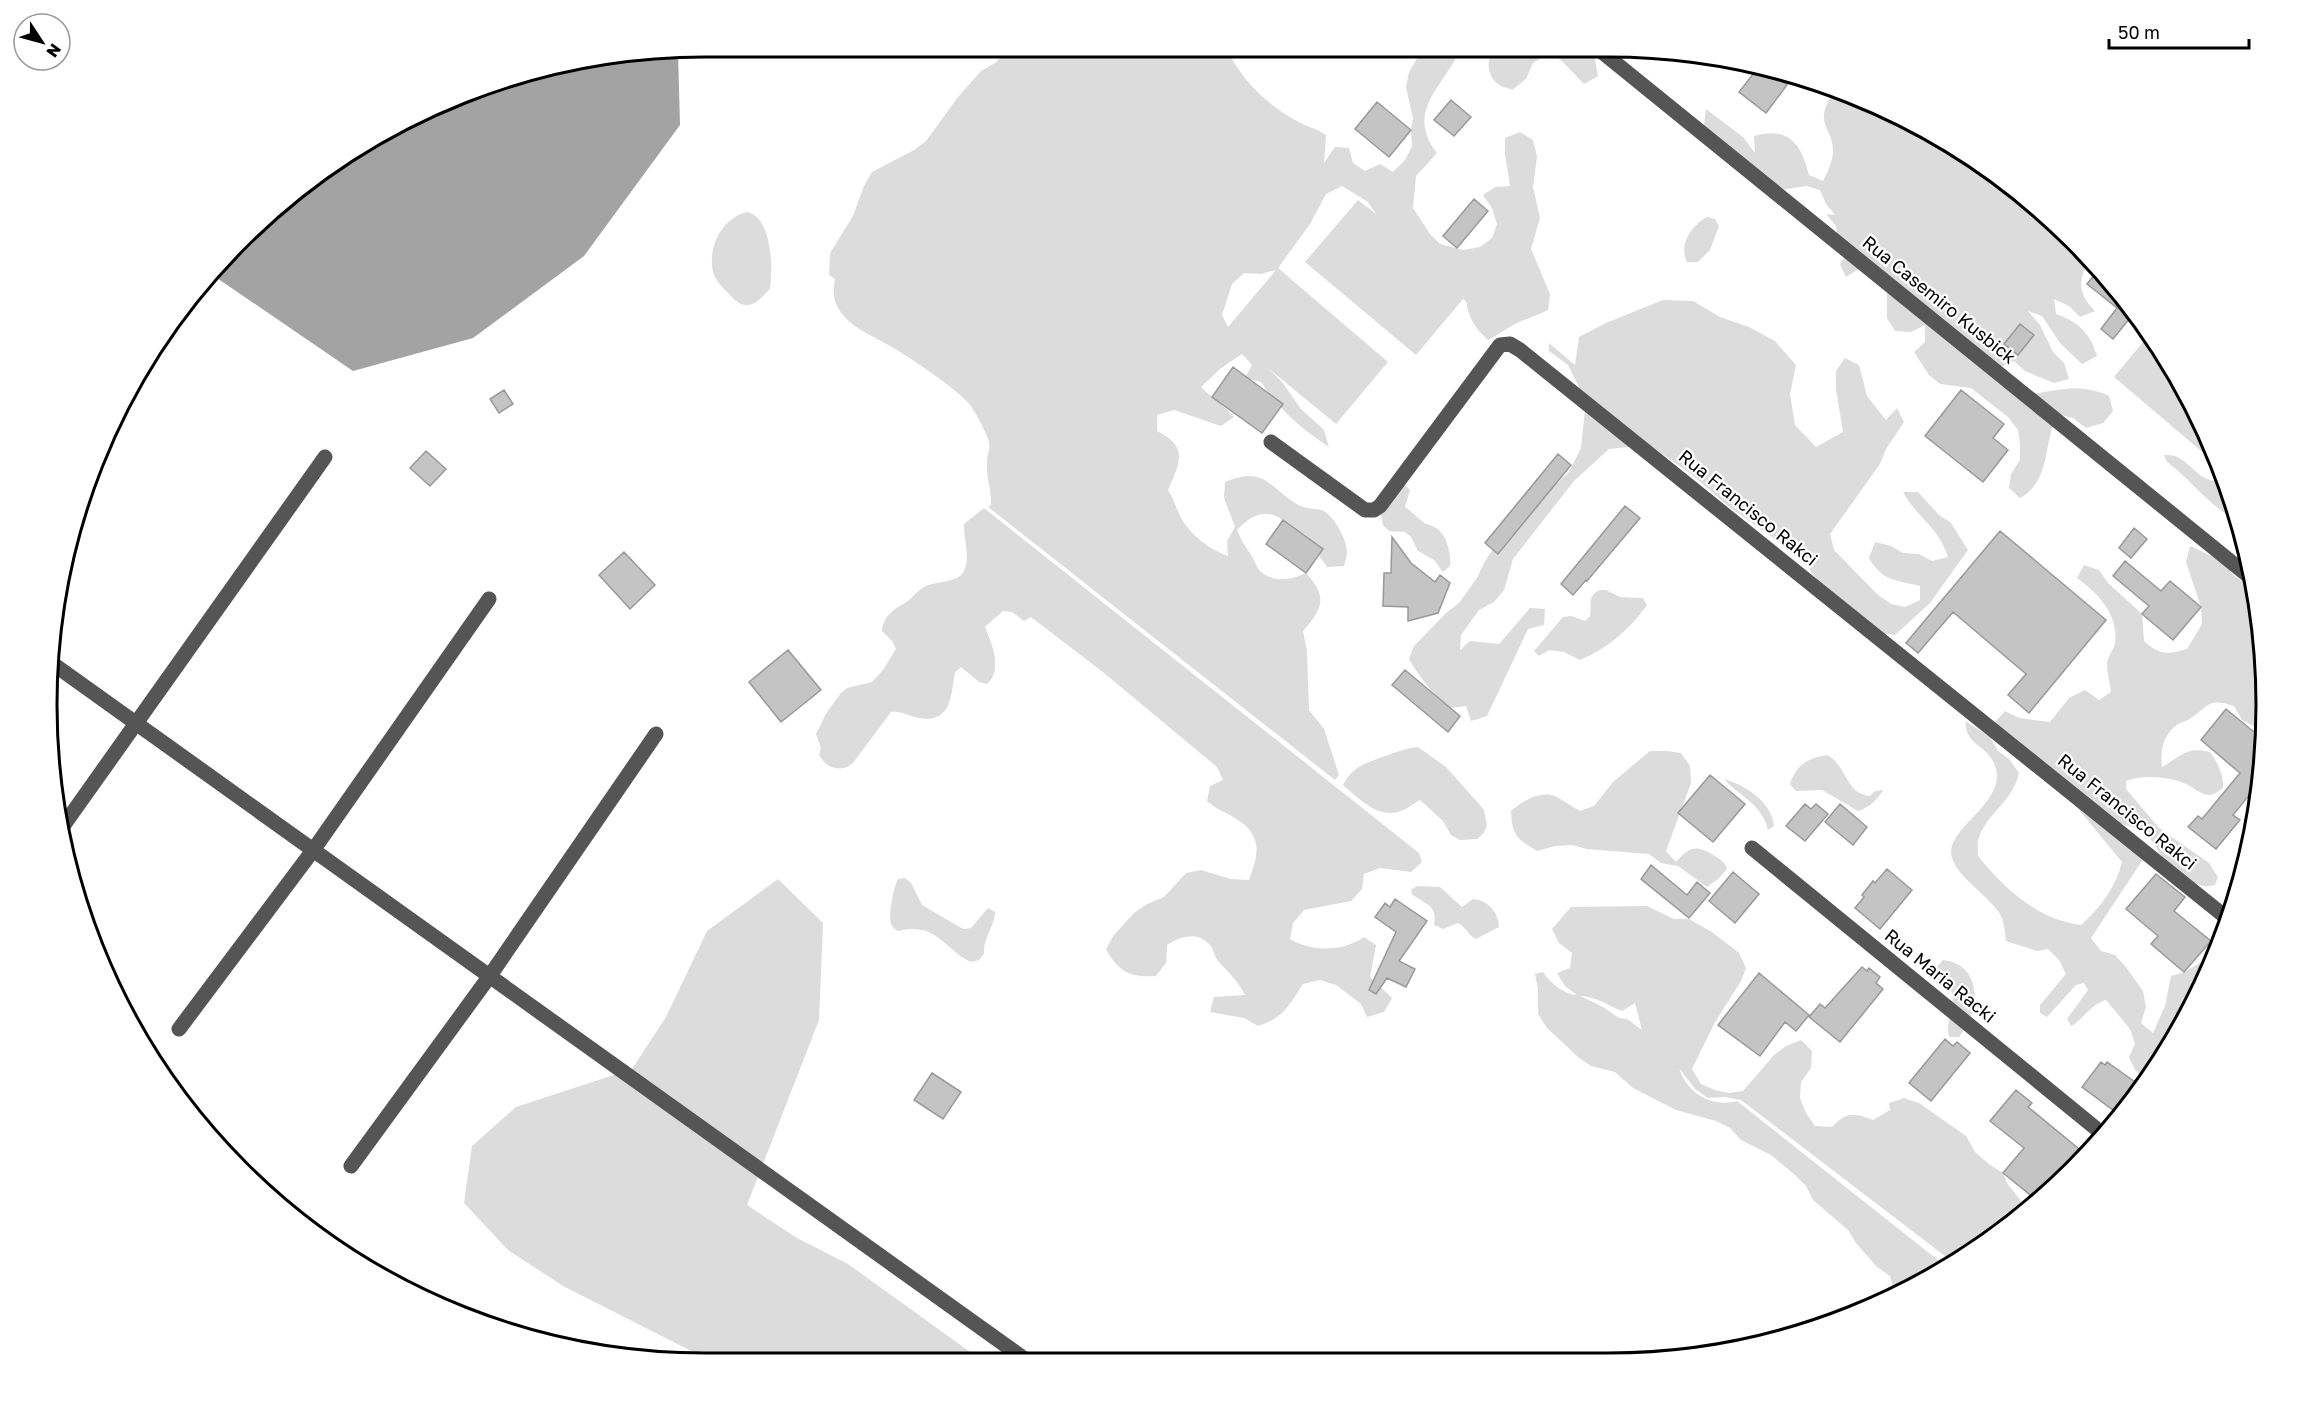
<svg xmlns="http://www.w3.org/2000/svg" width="2313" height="1410" font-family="'Golos Text',sans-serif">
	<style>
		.green { fill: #dcdcdc; fill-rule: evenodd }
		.water { fill: #a3a3a3 }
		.building { fill: #c4c4c4; stroke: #999; stroke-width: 1.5 }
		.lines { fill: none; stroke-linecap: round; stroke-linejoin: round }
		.minor { stroke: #555; stroke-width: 15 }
		.labels { text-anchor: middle; stroke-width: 4.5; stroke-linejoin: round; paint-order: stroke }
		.street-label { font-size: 18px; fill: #000; stroke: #fff }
		.rim { fill: none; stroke: #000; stroke-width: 3 }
	</style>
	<rect width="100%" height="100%" fill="#fff"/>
	<path class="green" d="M 1006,52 L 1228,52 C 1244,82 1267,105 1297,121 C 1307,127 1316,128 1326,135 L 1324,163 L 1335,147 L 1349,148 L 1353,163 L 1365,171 L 1380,164 L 1393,172 L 1405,160 L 1412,146 L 1411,130 L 1413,118 L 1406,87 L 1409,72 L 1421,52 L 1459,52 C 1442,88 1405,112 1437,153 L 1416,176 L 1413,208 L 1430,234 L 1440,244 L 1463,250 L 1480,247 L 1492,238 L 1497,224 L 1492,208 L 1483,195 L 1495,187 L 1510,186 L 1505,154 L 1505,138 L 1520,132 L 1533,140 L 1537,157 L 1533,187 L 1540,218 L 1531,249 L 1550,294 L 1548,310 C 1537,316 1527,318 1517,323 C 1507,328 1498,335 1488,340 C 1475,328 1469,319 1466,301 L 1463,299 L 1416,355 L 1305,262 L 1358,200 L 1376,214 L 1368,202 L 1342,186 L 1326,194 L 1310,224 L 1278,268 L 1388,362 L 1336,424 L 1268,368 L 1282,382 L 1301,409 L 1324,430 L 1329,447 C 1302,429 1279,410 1261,382 L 1245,378 L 1252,365 L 1242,354 L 1220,369 L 1201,387 C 1212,398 1224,405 1234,417 L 1221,426 L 1174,410 L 1157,415 L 1157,431 C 1189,447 1180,462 1168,490 C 1173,498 1176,507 1180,516 C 1189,534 1210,550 1228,556 L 1227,541 L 1235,527 L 1224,498 L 1225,482 C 1264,466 1267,485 1295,503 C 1304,509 1311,508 1321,510 C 1333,513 1347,540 1347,552 C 1347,556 1345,561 1344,566 L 1327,567 C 1317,551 1286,512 1265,514 C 1253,514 1245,522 1237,530 C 1241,540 1245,546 1251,555 C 1255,560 1256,568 1261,572 C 1275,583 1291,580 1306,573 C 1328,597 1323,608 1303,631 L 1307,651 L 1309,710 L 1324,729 L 1339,775 L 1335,780 L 988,507 L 991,505 C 992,491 986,478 987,464 C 987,451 993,448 986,434 C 982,425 976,414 971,406 C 960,391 908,356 890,346 C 877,338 863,333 851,323 C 836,310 831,298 835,279 L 829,275 L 830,253 L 853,216 L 864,186 L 872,172 L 914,150 L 926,141 L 958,97 L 981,71 L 995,63 ZM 1276,270 L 1228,327 L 1222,315 L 1232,284 L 1244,273 L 1261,274 Z
		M 1492,52 L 1590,52 L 1595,60 L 1598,76 L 1584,84 L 1561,60 L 1547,54 L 1533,63 L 1526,79 L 1512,90 C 1508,88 1501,87 1498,84 C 1488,77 1486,62 1492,52 Z
		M 1845,92 L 1852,94 L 1873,108 L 1898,119 L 2009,182 L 2090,259 C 2077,280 2078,294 2095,311 L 2080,317 L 2069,306 L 2054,299 L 2056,314 C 2079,322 2090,333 2097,356 L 2082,364 L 2060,343 L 2042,316 L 2028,311 L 2040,325 L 2053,352 L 2064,363 L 2069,379 L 2054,383 L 2025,371 L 2014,361 L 1999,368 L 2034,394 C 2061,389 2084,384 2109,396 L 2113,411 L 2103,423 L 2086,428 L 2073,418 L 2057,414 C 2043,444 2051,481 2020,498 L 2009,488 L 2011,474 L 2020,460 L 2020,445 L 2018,430 L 2008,417 L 1971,388 L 1940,384 L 1929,375 L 1914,352 L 1925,342 L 1925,325 L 1911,332 L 1895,331 L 1887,318 L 1887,287 L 1860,268 L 1846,277 L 1840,264 L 1848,252 L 1838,241 L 1836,226 L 1826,214 L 1835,215 L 1826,204 L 1820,190 L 1806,186 L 1774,191 L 1713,137 L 1704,125 L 1706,109 L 1743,137 L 1755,153 L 1754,136 C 1789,126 1801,144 1809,175 L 1823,181 C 1827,173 1832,163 1833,153 C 1834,126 1812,126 1833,93 Z
		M 747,212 C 772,217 773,268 770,289 C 763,295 758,304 748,305 C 739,306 734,299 728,293 C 723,288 717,282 714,275 C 706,250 721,218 747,212 Z
		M 1707,217 L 1715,219 L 1719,226 L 1710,250 L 1698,262 L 1687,262 C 1678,245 1692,225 1707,217 Z
		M 1663,300 L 1693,301 L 1720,317 L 1749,327 L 1775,341 L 1796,365 L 1790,394 L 1795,425 L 1816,447 L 1843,432 L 1836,389 L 1836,371 L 1845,358 L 1859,365 L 1867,396 L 1886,420 L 1897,408 L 1904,422 L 1886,449 L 1880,464 L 1830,534 L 1834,550 L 1878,595 L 1891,604 L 1905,607 L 1920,600 L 1920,586 C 1896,580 1882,581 1869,558 L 1875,542 L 1891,546 L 1903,553 L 1919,554 L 1932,561 L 1948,557 C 1938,526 1917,518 1903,492 L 1918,492 L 1939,515 L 1951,523 L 1968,550 L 1930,603 L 1895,635 L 1879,633 L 1818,581 L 1807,566 L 1782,544 L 1728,506 L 1690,473 L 1649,445 L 1609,449 L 1574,481 L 1513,559 L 1504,590 L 1494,602 L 1479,610 L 1461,635 L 1460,650 L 1470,641 L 1499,644 L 1530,608 L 1545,609 L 1544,625 L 1528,629 L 1487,716 L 1471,721 L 1466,706 L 1450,708 C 1434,695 1419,677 1409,659 L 1414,646 L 1446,613 L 1459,603 L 1477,578 L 1484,563 L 1500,538 L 1569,472 L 1581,448 L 1586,401 L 1568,365 L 1549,351 L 1549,343 L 1575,365 L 1579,337 L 1606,323 Z
		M 2149,335 L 2178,375 L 2220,467 L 2114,377 Z
		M 2164,455 C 2169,455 2175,455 2179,458 C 2194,466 2206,489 2225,478 L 2231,493 L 2238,520 C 2212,510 2190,478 2167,462 Z
		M 1405,485 L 1410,490 L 1405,507 C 1412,511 1417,518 1423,522 C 1426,525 1432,525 1436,528 C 1446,533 1452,555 1450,566 L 1443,572 L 1434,560 L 1418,551 L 1411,537 L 1405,532 L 1389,531 L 1383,525 L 1380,510 Z
		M 984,508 L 1419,853 L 1422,862 L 1411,872 L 1380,868 L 1364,874 L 1362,889 L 1351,901 L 1304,910 L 1293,923 L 1290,939 C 1313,952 1342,952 1364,937 L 1376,945 L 1370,977 L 1392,998 L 1384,1012 L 1367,1017 L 1361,1004 L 1336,985 L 1320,980 L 1303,984 C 1289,1005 1284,1018 1258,1026 L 1244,1018 L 1210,1012 L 1214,997 L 1245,995 C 1238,981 1229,973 1219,962 C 1214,957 1214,950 1210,945 C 1197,931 1181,936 1167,945 L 1166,963 L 1156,976 C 1131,978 1118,972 1106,949 L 1114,935 L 1134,913 L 1147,904 L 1164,897 L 1186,873 L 1201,870 L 1231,879 L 1249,880 C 1259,853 1263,835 1235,818 C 1224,811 1219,811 1207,801 L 1210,786 L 1223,780 L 1217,767 L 1104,673 L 1031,617 L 1024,621 L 1012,612 L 1003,611 L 985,627 C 992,644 1003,670 987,684 L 979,682 L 961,667 L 955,672 C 951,694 952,724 919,718 C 908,716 902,711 891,712 L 853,763 C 841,773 827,769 819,755 L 821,748 L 816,734 L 827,712 L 841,693 L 847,688 L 872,682 L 883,670 L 896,649 L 893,642 L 882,631 C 883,615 896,608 908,601 C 914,596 919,589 926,586 C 937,581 958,583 964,571 C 971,557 963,538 964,524 Z
		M 2190,546 L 2224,562 L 2233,575 L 2246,584 L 2255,595 L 2261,619 L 2264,721 L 2256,727 L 2242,720 L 2234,706 C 2207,698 2211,705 2191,718 C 2187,721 2182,722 2178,724 C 2163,735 2160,750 2162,767 C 2181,757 2185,746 2210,752 C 2217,761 2224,776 2223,788 C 2219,791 2215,794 2210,795 C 2202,795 2195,789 2188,785 C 2172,777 2143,774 2126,781 L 2126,789 L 2159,828 L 2209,863 L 2218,877 L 2215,885 C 2196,891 2176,872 2164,859 C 2158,852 2154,843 2148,836 C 2141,829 2132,827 2122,824 L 2118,827 L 2144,853 L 2142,861 L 2091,938 L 2101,951 L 2115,955 L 2125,966 L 2143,991 L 2146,1007 L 2141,1023 L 2153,1033 L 2165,1006 L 2171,976 L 2185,972 L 2200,963 L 2207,973 L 2198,990 L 2195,1001 L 2146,1080 L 2135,1070 L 2129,1057 L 2135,1044 L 2130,1029 L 2106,1000 C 2091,1004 2084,1019 2071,1026 L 2067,1019 L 2088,990 L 2084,983 L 2076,985 L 2047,1017 L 2040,1013 L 2040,1005 L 2066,974 L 2059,960 L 2048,949 L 2037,951 L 2006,941 C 2005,931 2004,919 1998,911 C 1986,894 1950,872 1951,851 C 1953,825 2004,802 1996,769 C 1991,749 1973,746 1968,734 C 1966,731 1966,725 1965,721 L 1990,737 L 1998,751 L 2010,760 L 2019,773 C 2012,803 1989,811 1979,837 C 1977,842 1978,850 1978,856 C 2004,888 2038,920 2081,925 C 2100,908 2116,887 2122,862 L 2071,800 L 1997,737 L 1995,722 L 2005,711 L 2019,718 L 2050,722 L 2069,698 L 2085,690 L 2099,700 L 2111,692 C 2110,683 2107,673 2107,664 C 2107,657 2114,650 2115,643 C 2119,615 2098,593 2077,578 L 2084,565 L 2099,570 L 2108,583 L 2142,614 L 2144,641 C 2160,655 2167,655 2187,649 L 2202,624 L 2201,607 L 2186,562 Z
		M 1599,590 L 1606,590 L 1620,597 L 1643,598 L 1647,605 C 1630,629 1608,648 1580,660 L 1564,652 L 1549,650 L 1539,656 L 1534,651 L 1563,617 L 1571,616 L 1585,621 L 1590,616 C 1592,604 1587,597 1599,590 Z
		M 1418,747 L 1446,767 L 1479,804 L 1484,810 L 1487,826 L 1483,834 L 1477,839 L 1460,840 L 1451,835 L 1443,821 L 1420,800 C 1413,804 1406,810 1398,812 C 1377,818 1357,797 1343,785 C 1352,766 1367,763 1385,756 C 1397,752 1406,748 1418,747 Z
		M 1650,751 L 1667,751 L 1681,753 L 1690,766 L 1691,783 L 1666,851 L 1676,862 C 1688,847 1697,844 1713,855 C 1720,859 1725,862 1727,869 L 1718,879 L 1707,887 L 1678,866 L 1661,863 L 1649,854 L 1587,849 L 1572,845 L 1555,846 L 1537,851 C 1517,839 1512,835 1511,811 C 1521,802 1540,790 1555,796 C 1563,800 1572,807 1580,811 L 1594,806 L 1613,782 Z
		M 1827,755 C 1847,765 1845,794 1870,796 L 1875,791 L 1883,790 C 1877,800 1869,808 1858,811 L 1822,790 L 1796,791 L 1790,784 C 1797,764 1808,758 1827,755 Z
		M 1724,779 C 1745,785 1772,802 1774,826 L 1768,830 C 1763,805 1739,796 1724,779 Z
		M 905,878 L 911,883 L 922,905 L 963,929 L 971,928 L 988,908 L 995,912 C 995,926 983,937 984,954 L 979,960 L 971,962 C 944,949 936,921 898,931 C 895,929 892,927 891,924 C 888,918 894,885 898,879 Z
		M 778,879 L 823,923 L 819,1020 L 747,1205 L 797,1238 L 848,1264 L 980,1359 L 705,1358 L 563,1286 L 508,1250 L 464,1203 L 472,1146 L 516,1107 L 632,1069 L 666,1017 L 707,931 Z
		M 1417,886 L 1440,887 L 1462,907 L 1473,899 C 1487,899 1499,913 1499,927 L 1476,939 C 1468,935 1466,927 1458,923 L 1443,929 L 1434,925 C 1438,904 1425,905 1412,894 L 1411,890 Z
		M 1647,906 L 1674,919 L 1689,919 L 1712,932 L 1739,953 L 1746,968 L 1741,981 L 1714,1024 L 1692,1069 L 1701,1084 L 1715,1090 L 1729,1093 L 1743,1091 L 1774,1055 L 1786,1046 L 1801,1040 L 1812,1051 L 1811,1068 L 1801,1082 L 1800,1098 L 1806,1113 L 1815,1126 L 1832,1127 C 1847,1111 1854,1113 1873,1120 L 1890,1110 L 1889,1103 L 1904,1098 L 1919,1103 L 1966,1136 L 1975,1152 L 1990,1165 L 2003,1173 L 2007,1183 L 2028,1210 L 1954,1263 L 1741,1100 L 1725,1097 L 1708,1098 L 1695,1089 L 1679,1068 C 1687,1093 1711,1108 1737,1101 L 1948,1268 L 1937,1275 L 1892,1296 L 1894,1291 L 1890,1276 L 1877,1267 L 1856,1243 L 1848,1230 L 1813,1200 L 1806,1186 L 1795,1175 L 1771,1155 L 1741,1140 L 1730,1128 L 1716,1121 L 1676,1110 L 1633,1088 L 1615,1072 L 1591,1066 L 1578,1057 L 1547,1028 L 1538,1014 L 1538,989 L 1535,974 L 1543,972 C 1549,982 1565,995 1577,995 L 1565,986 L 1557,973 L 1570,968 L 1572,953 L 1559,943 L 1552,929 L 1571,907 ZM 1580,996 C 1595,996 1607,1005 1622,1011 L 1635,1003 L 1642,1030 L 1627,1019 L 1619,1018 L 1603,1007 Z
		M 1943,960 C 1984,965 1980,1012 1959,1037 L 1949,1037 C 1944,1017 1962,1001 1946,981 L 1941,983 L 1934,979 L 1932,972 Z"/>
	<path class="water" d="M 619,52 L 678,52 L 680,125 L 584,256 L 473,338 L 353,371 L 211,274 L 239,240 L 304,182 L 413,115 L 494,81 Z"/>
	<path class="building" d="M 1757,69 L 1780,75 L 1778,78 L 1787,85 L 1766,113 L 1739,92 Z
		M 1451,100 L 1471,117 L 1454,136 L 1434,120 Z
		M 1377,102 L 1411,130 L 1389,157 L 1355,129 Z
		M 1474,199 L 1488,211 L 1457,248 L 1443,236 Z
		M 2100,268 L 2137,318 L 2134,321 L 2130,318 L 2113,339 L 2101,329 L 2117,308 L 2087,284 Z
		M 2020,324 L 2034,335 L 2018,355 L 2004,344 Z
		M 1233,367 L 1283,404 L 1262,433 L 1212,397 Z
		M 504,390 L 513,404 L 499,413 L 490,399 Z
		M 1961,390 L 2004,424 L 1993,438 L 2008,450 L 1983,482 L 1925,436 Z
		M 426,451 L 446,469 L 430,486 L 410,468 Z
		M 1558,454 L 1571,465 L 1498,554 L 1485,543 Z
		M 1625,506 L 1640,518 L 1587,581 L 1586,580 L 1573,595 L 1561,584 Z
		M 1283,520 L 1323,549 L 1306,573 L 1266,544 Z
		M 2134,528 L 2147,539 L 2131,558 L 2119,548 Z
		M 2000,531 L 2106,620 L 2029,713 L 2008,695 L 2026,674 L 1953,612 L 1918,653 L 1906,643 Z
		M 1392,537 L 1411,563 L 1435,582 L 1440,575 L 1450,583 L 1438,613 L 1408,621 L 1408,607 L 1383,606 L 1384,573 L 1391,573 Z
		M 624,552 L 655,585 L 630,609 L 599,575 Z
		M 2125,561 L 2161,591 L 2170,581 L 2201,607 L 2173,640 L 2142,614 L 2149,606 L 2113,576 Z
		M 788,650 L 821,690 L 781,722 L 749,682 Z
		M 1405,670 L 1460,716 L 1448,732 L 1392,685 Z
		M 2226,709 L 2265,741 L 2265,748 L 2259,783 L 2233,815 L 2240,820 L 2216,849 L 2188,827 L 2198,816 L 2202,819 L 2240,773 L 2201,740 Z
		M 1710,775 L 1745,804 L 1713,842 L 1678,813 Z
		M 1805,804 L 1811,809 L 1816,804 L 1828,814 L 1805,841 L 1786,826 Z
		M 1840,804 L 1867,827 L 1853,845 L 1825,822 Z
		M 1651,865 L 1687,895 L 1697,882 L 1710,893 L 1689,918 L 1641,879 Z
		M 1887,869 L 1912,890 L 1880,929 L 1855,908 L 1864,897 L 1862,895 L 1873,881 L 1875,883 Z
		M 1733,872 L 1759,894 L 1735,923 L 1709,901 Z
		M 2156,874 L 2185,897 L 2174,911 L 2211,941 L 2184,972 L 2151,944 L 2158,936 L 2126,909 Z
		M 1395,899 L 1427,921 L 1399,961 L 1415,969 L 1406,987 L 1387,978 L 1376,994 L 1369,990 L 1396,932 L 1375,917 L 1385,903 L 1390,907 Z
		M 1862,967 L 1867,971 L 1869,968 L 1880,977 L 1876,983 L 1883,989 L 1840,1042 L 1809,1017 L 1820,1004 L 1825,1008 Z
		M 1759,973 L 1809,1015 L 1796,1031 L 1785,1022 L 1760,1056 L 1718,1025 Z
		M 1945,1039 L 1953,1046 L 1957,1042 L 1970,1053 L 1931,1101 L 1909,1083 Z
		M 2101,1062 L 2105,1065 L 2107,1062 L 2142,1087 L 2131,1106 L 2121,1116 L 2082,1087 Z
		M 932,1073 L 961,1092 L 943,1119 L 914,1100 Z
		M 2016,1090 L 2032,1103 L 2028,1107 L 2084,1153 L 2039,1202 L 2003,1173 L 2024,1148 L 1990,1121 Z"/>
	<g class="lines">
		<path class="minor" d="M 1602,52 L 2251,578
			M 1271,442 L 1365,510 L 1374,510 L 1380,506 L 1500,345 L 1510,344 L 1520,350 L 2228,919
			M 49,661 L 1026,1360
			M 61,829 L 325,457
			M 1752,848 L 2104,1135
			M 179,1029 L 314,849 L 489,599
			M 351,1166 L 489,977 L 656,734"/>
	</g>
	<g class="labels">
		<g class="street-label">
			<text transform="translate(1939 300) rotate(39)" y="6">Rua Casemiro Kusbick</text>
			<text transform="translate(1748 508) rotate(39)" y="6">Rua Francisco Rakci</text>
			<text transform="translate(2127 812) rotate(39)" y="6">Rua Francisco Rakci</text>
			<text transform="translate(1940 976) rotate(39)" y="6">Rua Maria Racki</text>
		</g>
	</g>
	<path d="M0 0H2313V1410H0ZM705 57H1608A648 648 0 0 1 2256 705V705A648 648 0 0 1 1608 1353H705A648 648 0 0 1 57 705V705A648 648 0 0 1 705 57Z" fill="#fff" fill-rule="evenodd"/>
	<path class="rim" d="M705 57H1608A648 648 0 0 1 2256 705V705A648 648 0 0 1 1608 1353H705A648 648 0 0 1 57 705V705A648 648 0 0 1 705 57Z"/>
	<g transform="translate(42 42) rotate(126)"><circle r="28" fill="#ffffff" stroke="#999999" stroke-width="1.5"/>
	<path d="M0-4.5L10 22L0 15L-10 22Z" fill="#000000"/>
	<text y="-9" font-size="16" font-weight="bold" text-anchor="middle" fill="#000000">N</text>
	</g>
	<path d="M2109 39v9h140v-9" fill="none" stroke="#000000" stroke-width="3"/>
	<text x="2118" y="39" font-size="18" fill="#000000" stroke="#ffffff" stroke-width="4.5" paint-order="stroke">50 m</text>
</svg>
